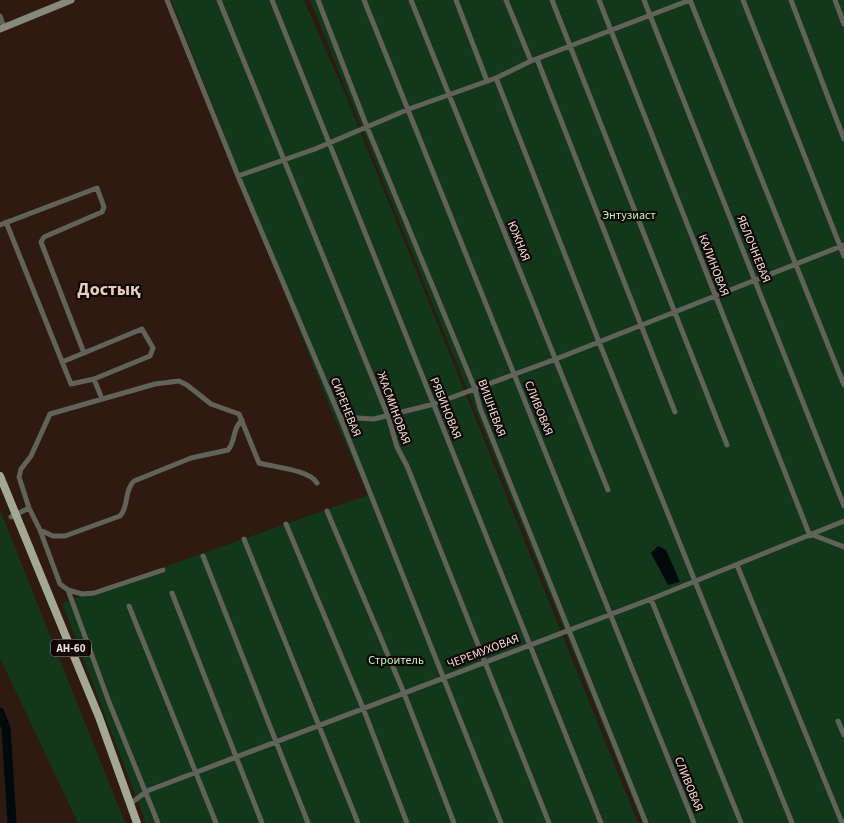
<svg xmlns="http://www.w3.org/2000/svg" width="844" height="823" font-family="'Source Sans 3',sans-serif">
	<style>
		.green { fill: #12371a }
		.water { fill: #00090b }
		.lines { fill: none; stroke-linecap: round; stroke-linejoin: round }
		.river { stroke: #00090b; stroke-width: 9 }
		.minor { stroke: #616359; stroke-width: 5 }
		.secondary { stroke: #858a7a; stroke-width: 7 }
		.primary { stroke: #a2a893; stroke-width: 8 }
		.labels { text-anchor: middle; stroke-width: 4.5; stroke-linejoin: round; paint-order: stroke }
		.shield { fill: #100704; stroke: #ab9f99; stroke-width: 1 }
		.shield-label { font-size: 11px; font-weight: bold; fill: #eee0d9 }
		.park-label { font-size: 12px; fill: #b6f8bd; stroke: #100704 }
		.street-label { font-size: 12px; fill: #eee0d9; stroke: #100704 }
		.district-label { font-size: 18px; font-weight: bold; fill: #e6cbbe; stroke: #100704 }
	</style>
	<rect width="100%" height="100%" fill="#2e1a11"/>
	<path class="green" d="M 171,0 L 304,0 L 346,96 L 638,823 L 146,823 L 62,603 L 368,495 L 331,410 L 238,176 L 222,128 Z
		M 310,0 L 844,0 L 844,823 L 642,823 Z
		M 0,510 L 125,823 L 78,823 L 0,658 Z"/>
	<path class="water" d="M 658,546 L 666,550 L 680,582 L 668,585 L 651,553 Z"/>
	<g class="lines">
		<path class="river" d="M 0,712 L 6,728 L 12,823"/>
		<path class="minor" d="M 167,0 L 238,176 L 340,417 L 501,823
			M 219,0 L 388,416 L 397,447 L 407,466 L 549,823
			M 272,0 L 601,823
			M 318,0 L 367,127 L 475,389 L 480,408 L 646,823
			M 364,0 L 694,823
			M 411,0 L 608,490
			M 456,0 L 487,81
			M 506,0 L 531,61
			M 552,0 L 727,445
			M 599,0 L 810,536
			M 644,0 L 844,506
			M 690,0 L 844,385
			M 743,0 L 844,256
			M 791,0 L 844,139
			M 835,0 L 844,24
			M 0,16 L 4,27
			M 537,59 L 675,412
			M 496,78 L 599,342 L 792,823
			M 238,176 L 315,149 L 409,109 L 496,78 L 531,61 L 690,0
			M 6,222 L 71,384 L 94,379 L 150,356 L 153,348 L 142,329 L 62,362
			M 0,225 L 97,188 L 104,207 L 102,212 L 44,237 L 41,242 L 84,353
			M 94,379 L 102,399
			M 340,417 L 374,419 L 434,404 L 556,359 L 844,245
			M 327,511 L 404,693 L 454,823
			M 11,517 L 29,508
			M 286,524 L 363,708 L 407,823
			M 40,530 L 53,536 L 65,536 L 120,516 C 129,507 124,490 134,481 L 191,458 L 228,450 C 236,441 232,429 242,420
			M 813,535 L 844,547
			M 244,539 L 358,823
			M 203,556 L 308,823
			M 737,565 L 842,823
			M 68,590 L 82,594 L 94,593 L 163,570
			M 172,593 L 262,823
			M 651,599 L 741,823
			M 129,606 L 216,823
			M 838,721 L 844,735
			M 130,804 L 147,791 L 651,599 L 844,521
			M 158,823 L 109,702 L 68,590 L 60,584 L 40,530 L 29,508 L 19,477 L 21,469 L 31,456 L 50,414 L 155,384 L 179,381 L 187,385 L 211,404 L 239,414 L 259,463 C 274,467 310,470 317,483"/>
		<path class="secondary" d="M 0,29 L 71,0"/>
		<path class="primary" d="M 0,476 L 99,717 L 137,823"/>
	</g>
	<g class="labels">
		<rect class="shield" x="51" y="639.5" width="40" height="17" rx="4"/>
		<g class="shield-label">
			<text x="71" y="652">АН-60</text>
		</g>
		<g class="park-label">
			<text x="629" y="219">Энтузиаст</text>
			<text x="396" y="664">Строитель</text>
		</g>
		<g class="street-label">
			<text transform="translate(519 241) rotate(68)" y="4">ЮЖНАЯ</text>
			<text transform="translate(754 249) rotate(68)" y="4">ЯБЛОЧНЕВАЯ</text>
			<text transform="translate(714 265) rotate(69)" y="4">КАЛИНОВАЯ</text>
			<text transform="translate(346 407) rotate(68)" y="4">СИРЕНЕВАЯ</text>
			<text transform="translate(394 408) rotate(70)" y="4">ЖАСМИНОВАЯ</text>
			<text transform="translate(446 408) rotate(68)" y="4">РЯБИНОВАЯ</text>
			<text transform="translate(492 408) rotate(70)" y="4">ВИШНЕВАЯ</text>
			<text transform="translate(539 408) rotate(68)" y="4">СЛИВОВАЯ</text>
			<text transform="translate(483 651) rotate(-21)" y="4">ЧЕРЕМУХОВАЯ</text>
			<text transform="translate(689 784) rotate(68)" y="4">СЛИВОВАЯ</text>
		</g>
		<g class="district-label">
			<text x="109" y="295">Достық</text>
		</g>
	</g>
</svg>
